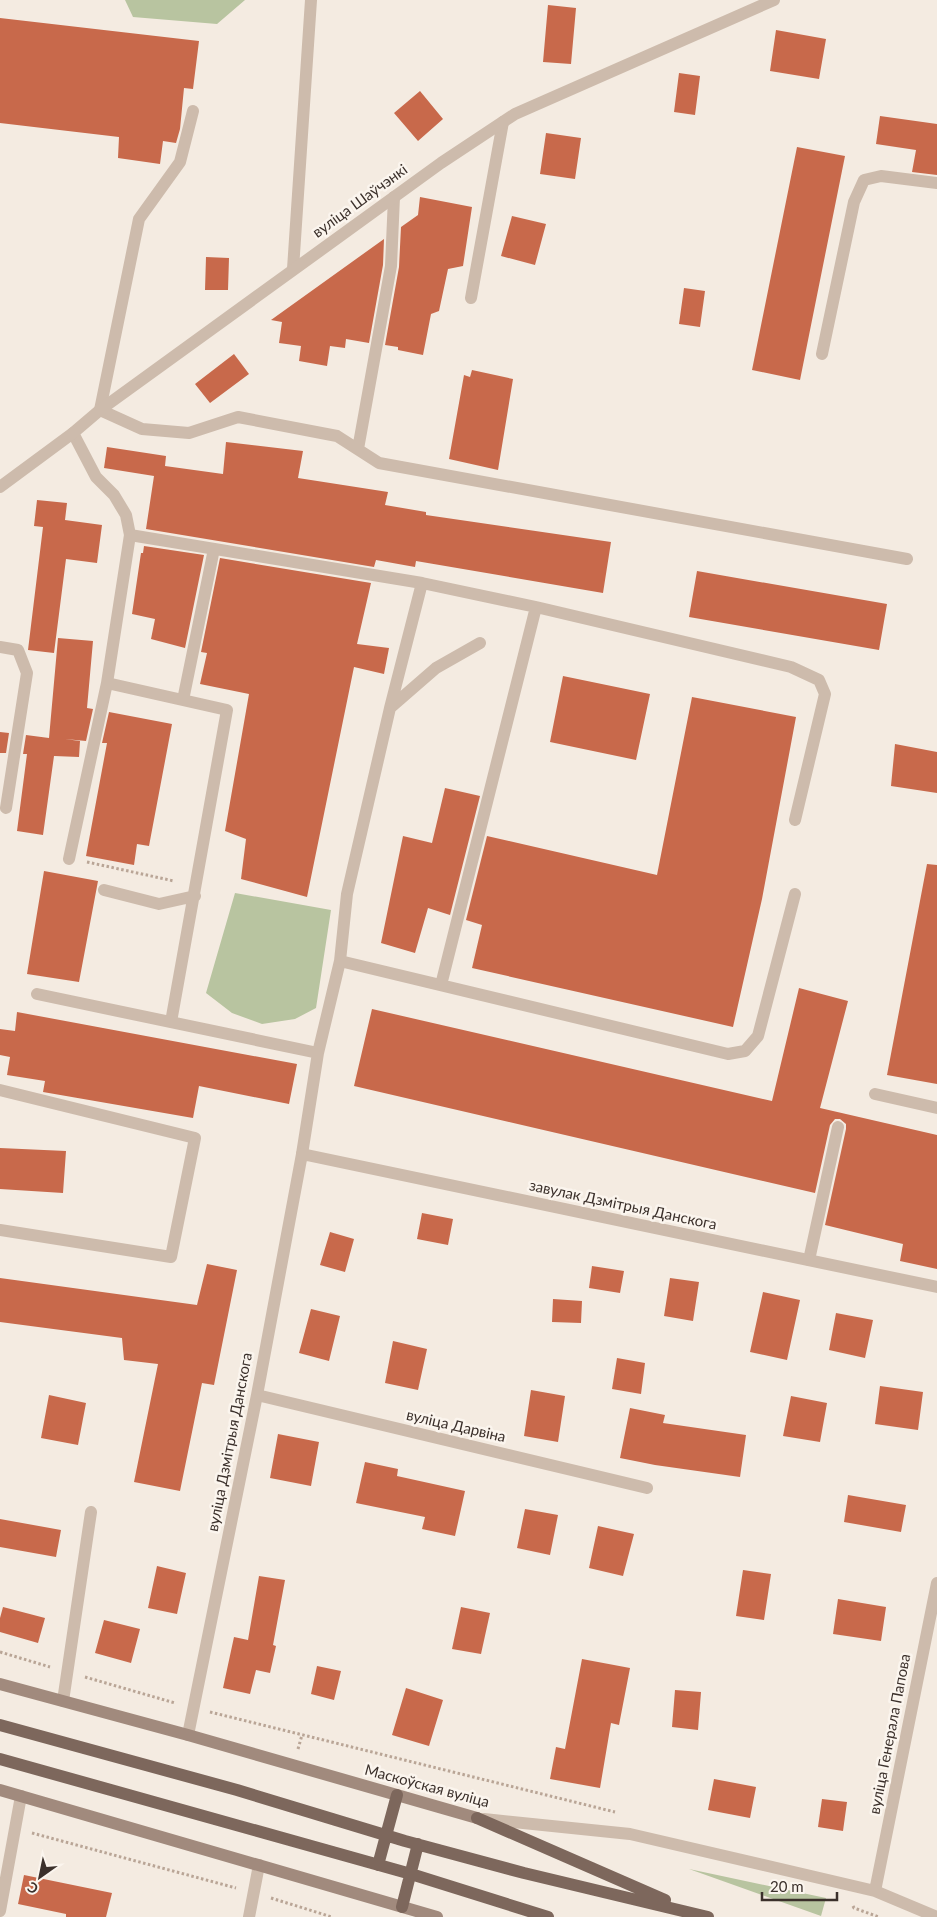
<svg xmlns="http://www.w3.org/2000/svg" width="937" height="1917" font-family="Lato,sans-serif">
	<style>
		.green { fill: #b8c4a0 }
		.building { fill: #c8694b }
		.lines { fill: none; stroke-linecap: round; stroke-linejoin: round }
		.path { stroke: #b9a596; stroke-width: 3; stroke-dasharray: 2.5 2.5; stroke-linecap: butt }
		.lane { stroke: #cdbbac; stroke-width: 12 }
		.street { stroke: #cdbbac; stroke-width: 12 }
		.secondary { stroke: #a18a7d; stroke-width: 12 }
		.primary { stroke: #7d675c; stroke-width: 12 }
		.labels { text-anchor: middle; stroke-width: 5; stroke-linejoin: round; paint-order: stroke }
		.street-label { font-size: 15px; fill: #3b302b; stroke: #fbf5ee }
	</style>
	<rect width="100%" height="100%" fill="#f4ebe1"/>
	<path class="green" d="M 125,0 L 245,0 L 217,24 L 133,17 Z
		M 235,893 L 331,910 L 316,1008 L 295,1019 L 262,1024 L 232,1013 L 206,993 Z
		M 689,1869 L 826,1898 L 821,1916 Z"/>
	<path class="building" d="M 548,5 L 576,8 L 571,64 L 543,62 Z
		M 0,18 L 199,41 L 193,89 L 184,88 L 180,129 L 176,143 L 163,141 L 160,164 L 118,158 L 119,137 L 0,123 Z
		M 776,30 L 826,39 L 819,79 L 770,71 Z
		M 679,73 L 700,76 L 695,115 L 674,112 Z
		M 420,91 L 443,119 L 418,141 L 394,113 Z
		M 880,116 L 937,124 L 937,175 L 912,172 L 916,150 L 876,144 Z
		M 546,133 L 581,138 L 575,179 L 540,174 Z
		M 797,147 L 845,156 L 800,380 L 752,370 Z
		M 420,197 L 472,207 L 463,266 L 448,269 L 439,311 L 431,314 L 423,355 L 398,350 L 398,347 L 385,345 L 399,267 L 401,227 L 418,215 Z
		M 512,216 L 546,224 L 535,265 L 501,256 Z
		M 384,239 L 383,265 L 369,343 L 346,339 L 345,348 L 330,346 L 327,366 L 299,361 L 301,346 L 279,343 L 282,322 L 271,320 Z
		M 206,257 L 229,258 L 228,290 L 205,290 Z
		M 684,288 L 705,291 L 700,327 L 679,324 Z
		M 234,354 L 249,374 L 210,403 L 195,384 Z
		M 472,370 L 513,379 L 498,470 L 449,459 L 464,375 L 470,377 Z
		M 226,442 L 303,451 L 298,478 L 388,492 L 385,505 L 426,512 L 426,515 L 611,542 L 603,593 L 416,561 L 415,567 L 376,560 L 374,567 L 146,529 L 154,476 L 104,468 L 107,447 L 166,456 L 165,466 L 223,474 Z
		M 37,500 L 67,503 L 65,520 L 102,525 L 97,563 L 66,559 L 54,653 L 28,650 L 43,527 L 34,526 Z
		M 144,546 L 204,555 L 185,648 L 151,639 L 155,619 L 132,614 L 141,553 L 143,553 Z
		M 220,558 L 371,583 L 357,644 L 389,648 L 384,674 L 354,667 L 307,897 L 241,879 L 246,839 L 225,831 L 249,694 L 200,684 L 207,653 L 201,652 Z
		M 697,571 L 887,604 L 879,650 L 689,617 Z
		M 58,638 L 93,641 L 87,708 L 93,709 L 86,741 L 65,739 L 80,741 L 79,757 L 54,756 L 43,835 L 17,831 L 27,754 L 23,754 L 26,735 L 49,738 Z
		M 563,676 L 650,694 L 636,760 L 550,742 Z
		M 692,697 L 796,717 L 762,899 L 733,1027 L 472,968 L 482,925 L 466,920 L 487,836 L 657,875 Z
		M 109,712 L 172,724 L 149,846 L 137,844 L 134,865 L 86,856 L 107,743 L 102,743 Z
		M 0,732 L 9,733 L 6,753 L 0,753 Z
		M 895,744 L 937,752 L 937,793 L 891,786 Z
		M 445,788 L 480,796 L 450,915 L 428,908 L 415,953 L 381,943 L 403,836 L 432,843 Z
		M 927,864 L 937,865 L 937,1084 L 887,1075 Z
		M 44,871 L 98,881 L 79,982 L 27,974 Z
		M 799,988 L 848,1001 L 820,1108 L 937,1135 L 937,1269 L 900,1261 L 903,1244 L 825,1225 L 846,1129 L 846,1124 L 840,1119 L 835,1119 L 830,1125 L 815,1193 L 354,1086 L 372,1009 L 772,1101 Z
		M 17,1012 L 297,1064 L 289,1104 L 199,1086 L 193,1118 L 43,1092 L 45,1081 L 7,1075 L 10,1057 L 0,1055 L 0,1029 L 15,1031 Z
		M 0,1148 L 66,1151 L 63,1193 L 0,1189 Z
		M 422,1213 L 453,1219 L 448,1245 L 417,1239 Z
		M 330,1232 L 354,1239 L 345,1272 L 320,1265 Z
		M 207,1264 L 237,1270 L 214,1385 L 202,1383 L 180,1491 L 134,1482 L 158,1364 L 124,1360 L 122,1338 L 0,1322 L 0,1278 L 197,1305 Z
		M 592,1266 L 624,1271 L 620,1293 L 589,1288 Z
		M 670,1278 L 699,1282 L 693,1321 L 664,1316 Z
		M 763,1292 L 800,1300 L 787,1360 L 750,1352 Z
		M 553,1299 L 582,1301 L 581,1323 L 552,1322 Z
		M 311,1309 L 340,1316 L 329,1361 L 299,1353 Z
		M 836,1313 L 873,1320 L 865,1358 L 829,1350 Z
		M 393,1341 L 427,1349 L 418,1390 L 385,1383 Z
		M 617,1358 L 645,1363 L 641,1394 L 612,1389 Z
		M 880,1386 L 923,1392 L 918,1430 L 875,1424 Z
		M 531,1390 L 565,1396 L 558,1442 L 524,1436 Z
		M 49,1395 L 86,1403 L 78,1445 L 41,1438 Z
		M 791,1396 L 827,1403 L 820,1442 L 783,1436 Z
		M 630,1408 L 665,1415 L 663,1423 L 746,1435 L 740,1477 L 655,1465 L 620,1458 Z
		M 278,1434 L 319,1442 L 311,1486 L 270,1478 Z
		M 365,1462 L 398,1469 L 397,1476 L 465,1491 L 455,1536 L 422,1529 L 425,1517 L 356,1503 Z
		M 848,1495 L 906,1505 L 901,1532 L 844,1522 Z
		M 525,1509 L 558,1515 L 550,1555 L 517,1548 Z
		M 0,1519 L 61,1530 L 56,1557 L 0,1547 Z
		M 598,1526 L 634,1534 L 623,1576 L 589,1568 Z
		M 157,1566 L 186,1573 L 177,1614 L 148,1608 Z
		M 743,1570 L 771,1574 L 764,1620 L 736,1616 Z
		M 259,1576 L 285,1580 L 273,1645 L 276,1646 L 270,1673 L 256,1670 L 250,1694 L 223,1688 L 234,1637 L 248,1640 Z
		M 838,1599 L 886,1607 L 881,1641 L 833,1634 Z
		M 3,1607 L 45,1618 L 38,1643 L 0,1632 L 0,1618 Z
		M 461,1607 L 490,1613 L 481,1654 L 452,1649 Z
		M 104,1620 L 140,1629 L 131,1663 L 95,1653 Z
		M 582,1659 L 630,1668 L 619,1725 L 611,1723 L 600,1788 L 550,1779 L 556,1747 L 565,1749 Z
		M 317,1666 L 341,1671 L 334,1700 L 311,1694 Z
		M 406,1688 L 443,1700 L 429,1746 L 392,1735 Z
		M 675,1690 L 701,1692 L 698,1730 L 672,1727 Z
		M 714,1779 L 756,1787 L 750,1818 L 708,1810 Z
		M 822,1799 L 847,1802 L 843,1831 L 818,1827 Z
		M 24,1875 L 112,1893 L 106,1917 L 66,1917 L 66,1914 L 18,1904 Z"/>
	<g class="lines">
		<path class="path" d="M 87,862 L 174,881
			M 0,1652 L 50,1667
			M 85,1677 L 175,1703
			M 210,1712 L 615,1812
			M 298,1749 L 302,1735
			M 32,1833 L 236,1888
			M 271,1898 L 332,1917
			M 853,1906 L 854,1908 L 879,1917"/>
		<path class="lane" d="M 193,111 L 180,162 L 139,219 L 100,410 L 142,429 L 189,433 L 238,417 L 337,436 L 379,463 L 907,559
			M 293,269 L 311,0
			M 471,298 L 503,122
			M 822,354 L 854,202 L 864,180 L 881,176 L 937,183
			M 73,433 L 96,477 L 114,495 L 126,515 L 130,535 L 107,683 L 227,710 L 171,1022
			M 358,449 L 391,266 L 394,197
			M 130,535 L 422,583
			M 0,647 L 18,650 L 27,673 L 6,808
			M 183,700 L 214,549
			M 390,708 L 422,583 L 536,607 L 791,667 L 819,680 L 825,694 L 795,820
			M 69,859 L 107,683
			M 104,890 L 159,904 L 195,896
			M 340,961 L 728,1054 L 745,1051 L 758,1036 L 795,894
			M 441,985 L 536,607
			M 37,994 L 318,1053
			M 0,1090 L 195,1138 L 171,1257 L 0,1230
			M 875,1094 L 937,1108
			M 302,1154 L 318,1053 L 340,961 L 347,894 L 390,708 L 436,668 L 480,643
			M 809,1260 L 838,1127
			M 63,1701 L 91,1512"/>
		<path class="street" d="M 0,487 L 73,433 L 100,410 L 441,163 L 515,114 L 774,0
			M 257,1395 L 647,1488
			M 188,1735 L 257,1395 L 302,1154 L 937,1287
			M 484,1819 L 630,1834 L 875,1891 L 937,1917
			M 875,1891 L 937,1583
			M 0,1911 L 21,1796
			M 249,1917 L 259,1865"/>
		<path class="secondary" d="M 0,1684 L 188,1735 L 477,1818
			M 0,1790 L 437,1917"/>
		<path class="primary" d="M 0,1725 L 237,1790 L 405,1841 L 524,1873 L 708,1917
			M 0,1759 L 411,1874 L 548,1917
			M 477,1818 L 665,1900
			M 378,1865 L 397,1795
			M 402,1907 L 418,1844"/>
	</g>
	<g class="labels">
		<g class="street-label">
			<text transform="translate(360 201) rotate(-36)" y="5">вуліца Шаўчэнкі</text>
			<text transform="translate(623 1205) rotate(12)" y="5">завулак Дзмітрыя Данскога</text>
			<text transform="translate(456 1426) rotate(13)" y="5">вуліца Дарвіна</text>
			<text transform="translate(230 1442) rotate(-79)" y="5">вуліца Дзмітрыя Данскога</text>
			<text transform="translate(890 1734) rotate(-79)" y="5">вуліца Генерала Папова</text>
			<text transform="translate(427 1786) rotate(15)" y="5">Маскоўская вуліца</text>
		</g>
	</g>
	<g transform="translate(40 1877) rotate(213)" stroke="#fbf5ee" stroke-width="4" paint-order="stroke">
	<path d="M0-4L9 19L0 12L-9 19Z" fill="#3b302b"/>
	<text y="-8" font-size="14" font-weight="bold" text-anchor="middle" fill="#3b302b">С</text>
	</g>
	<path d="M762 1892v8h75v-8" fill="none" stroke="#3b302b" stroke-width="2.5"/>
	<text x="770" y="1892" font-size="15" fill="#3b302b" stroke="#fbf5ee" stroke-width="4" paint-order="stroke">20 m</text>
</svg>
